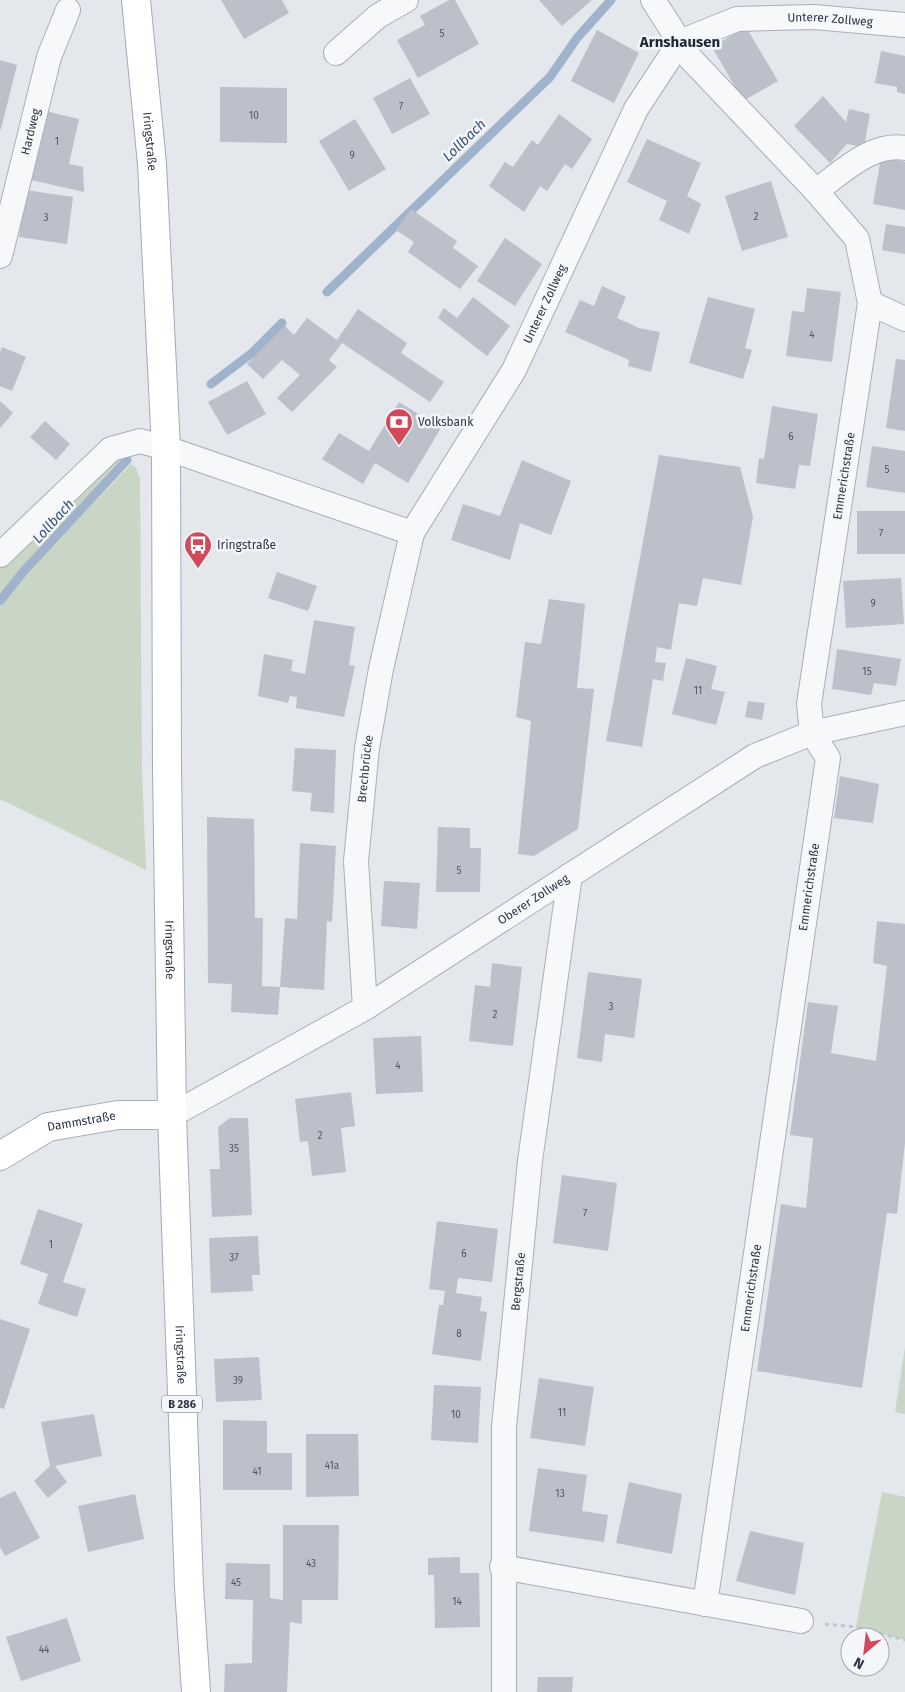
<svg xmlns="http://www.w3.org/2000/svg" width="905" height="1692" font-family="'Fira Sans',sans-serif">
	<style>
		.green { fill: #c9d6c5 }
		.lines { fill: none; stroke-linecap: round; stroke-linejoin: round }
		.stream { stroke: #9fb4cc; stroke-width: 9 }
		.building { fill: #bbc0ca }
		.street-casing { stroke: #a9aeb7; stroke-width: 26 }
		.secondary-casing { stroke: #a9aeb7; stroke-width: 30 }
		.primary-casing { stroke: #a3abb8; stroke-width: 30 }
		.path { stroke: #c2c5cb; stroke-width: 3; stroke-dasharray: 4 4; stroke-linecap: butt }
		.street { stroke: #f7f8fa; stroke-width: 24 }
		.secondary { stroke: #fff; stroke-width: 28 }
		.primary { stroke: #fff; stroke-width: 28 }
		.labels { text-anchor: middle; stroke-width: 5; stroke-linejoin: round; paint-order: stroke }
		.number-label { font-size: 10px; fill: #4f5766 }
		.shield { fill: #f4f6f9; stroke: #676e7b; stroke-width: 1 }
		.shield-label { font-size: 11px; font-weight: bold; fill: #2b3445 }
		.street-label { font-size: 12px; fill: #2b3445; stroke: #f4f6f9 }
		.poi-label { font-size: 12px; fill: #2b3445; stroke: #f4f6f9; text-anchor: start }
		.water-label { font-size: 14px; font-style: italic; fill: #34527a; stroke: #f4f6f9 }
		.quarter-label { font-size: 15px; font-weight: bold; fill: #1d2536; stroke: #f4f6f9 }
	</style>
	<rect width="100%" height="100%" fill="#e4e7ec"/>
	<path class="green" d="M 119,459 L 127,460 L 23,572 L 0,601 L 0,568 Z
		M 131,464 L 136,468 L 140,479 L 142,769 L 146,870 L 0,799 L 0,607 L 25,575 Z
		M 905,1347 L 905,1414 L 895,1412 Z
		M 882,1492 L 905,1497 L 905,1640 L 856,1627 Z"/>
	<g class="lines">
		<path class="stream" d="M 327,292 L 550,77 L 577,38 L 611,0
			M 211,384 L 252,353 L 282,323
			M 0,601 L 23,572 L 127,460"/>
	</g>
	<path class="building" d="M 221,0 L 282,0 L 289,13 L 244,39 Z
		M 449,0 L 455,0 L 479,44 L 418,78 L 397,40 L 425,25 L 420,16 Z
		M 539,0 L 592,0 L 562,26 Z
		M 746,27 L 778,81 L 743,101 L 712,47 Z
		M 597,30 L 639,53 L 614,103 L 571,81 Z
		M 881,51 L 905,56 L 905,94 L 897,92 L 897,87 L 875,83 Z
		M 0,60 L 17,65 L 1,129 L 0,129 Z
		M 410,78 L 430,114 L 392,134 L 373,98 Z
		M 220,87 L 287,88 L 287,143 L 220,142 Z
		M 823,96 L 846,122 L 849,109 L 870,114 L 864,147 L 847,144 L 830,163 L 794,126 Z
		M 45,111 L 79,119 L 69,164 L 83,167 L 84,192 L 31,180 Z
		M 559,114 L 592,139 L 572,169 L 565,164 L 547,191 L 540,186 L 524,212 L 489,186 L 505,162 L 513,167 L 532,140 L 538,145 Z
		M 355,119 L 386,169 L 349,191 L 319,141 Z
		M 647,139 L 701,163 L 687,196 L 701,204 L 689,234 L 659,220 L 667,201 L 627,182 Z
		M 881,157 L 905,162 L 905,210 L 873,204 Z
		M 771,181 L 788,237 L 742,251 L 725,196 Z
		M 26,190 L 73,197 L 67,244 L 19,237 Z
		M 411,209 L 457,241 L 453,248 L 478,266 L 460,289 L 408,252 L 414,242 L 396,230 Z
		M 886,224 L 905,227 L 905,254 L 882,250 Z
		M 505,238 L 542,264 L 515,306 L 477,281 Z
		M 602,286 L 626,297 L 617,318 L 639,328 L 660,332 L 651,372 L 628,366 L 629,360 L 565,332 L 580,300 L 594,306 Z
		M 807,288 L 841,292 L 832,362 L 786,356 L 792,311 L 804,312 Z
		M 473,297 L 510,326 L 487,356 L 438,318 L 444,308 L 457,318 Z
		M 708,297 L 755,309 L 745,348 L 752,350 L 743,379 L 689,363 Z
		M 358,309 L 407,343 L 401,353 L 444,382 L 430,402 L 342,343 L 329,360 L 337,367 L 292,412 L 277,398 L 300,375 L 282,360 L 263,379 L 247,364 L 285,326 L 294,335 L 307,318 L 337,340 Z
		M 2,347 L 26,357 L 12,391 L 0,386 L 0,353 Z
		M 896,359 L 905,360 L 905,431 L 886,428 Z
		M 247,381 L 266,414 L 227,435 L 208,402 Z
		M 0,401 L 13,413 L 0,428 Z
		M 399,402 L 441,428 L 408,483 L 375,463 L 363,484 L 322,459 L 339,433 L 369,451 Z
		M 772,406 L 818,414 L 810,466 L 799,465 L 795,489 L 756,483 L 759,458 L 764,459 Z
		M 45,421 L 70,444 L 56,460 L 30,437 Z
		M 872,446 L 905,451 L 905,493 L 866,487 Z
		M 659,455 L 740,467 L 753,517 L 741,585 L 703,578 L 697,606 L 679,603 L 671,650 L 657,647 L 655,662 L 666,663 L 663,681 L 653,679 L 642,747 L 606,741 Z
		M 522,460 L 571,481 L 551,535 L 520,523 L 510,560 L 451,540 L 463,504 L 500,516 Z
		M 857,511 L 905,511 L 905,554 L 857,554 Z
		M 277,572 L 317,586 L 308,611 L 268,598 Z
		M 901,578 L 904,624 L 846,628 L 843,581 Z
		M 549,599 L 585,604 L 577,688 L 594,689 L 578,829 L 534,856 L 518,854 L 531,721 L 516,717 L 525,642 L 541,644 Z
		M 314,620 L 355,627 L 349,665 L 355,666 L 344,717 L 296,708 L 297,697 L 290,696 L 288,703 L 258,696 L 264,654 L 293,660 L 291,671 L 305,674 Z
		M 837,649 L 901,659 L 896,686 L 874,683 L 871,695 L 832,689 Z
		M 686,658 L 717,666 L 711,689 L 725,692 L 716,725 L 672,714 Z
		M 748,701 L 765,703 L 762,720 L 745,717 Z
		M 295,748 L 336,750 L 334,813 L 310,811 L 312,793 L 292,791 Z
		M 840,776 L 879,784 L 873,823 L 834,818 Z
		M 207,817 L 254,819 L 255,918 L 263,918 L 262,986 L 280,987 L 278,1015 L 231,1012 L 232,984 L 208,983 Z
		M 438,827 L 470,828 L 470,848 L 481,848 L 480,892 L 436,892 Z
		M 300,843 L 336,846 L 332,922 L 327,921 L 324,990 L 280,987 L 285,918 L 297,919 Z
		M 384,881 L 420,883 L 417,929 L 381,926 Z
		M 877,921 L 905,924 L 905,1143 L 897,1214 L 887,1213 L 862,1388 L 757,1371 L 781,1204 L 806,1208 L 813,1138 L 790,1135 L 808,1002 L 838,1006 L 831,1053 L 876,1061 L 887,966 L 873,963 Z
		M 492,963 L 522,967 L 513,1046 L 469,1041 L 475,985 L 490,987 Z
		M 588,972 L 642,979 L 634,1038 L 605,1034 L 602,1062 L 577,1058 Z
		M 421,1036 L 423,1092 L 376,1094 L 373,1038 Z
		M 351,1092 L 355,1126 L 341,1128 L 346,1172 L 312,1176 L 308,1141 L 300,1142 L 295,1099 Z
		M 230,1118 L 248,1118 L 252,1215 L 212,1217 L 210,1169 L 220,1169 L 218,1127 Z
		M 562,1175 L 617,1183 L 608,1251 L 553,1243 Z
		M 38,1209 L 83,1224 L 63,1282 L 86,1289 L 77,1317 L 38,1304 L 48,1274 L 20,1264 Z
		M 437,1221 L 498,1229 L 492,1282 L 458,1278 L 456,1293 L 482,1297 L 480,1311 L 487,1312 L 481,1361 L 432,1354 L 439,1305 L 443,1305 L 445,1291 L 429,1289 Z
		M 258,1236 L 260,1275 L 252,1275 L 253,1291 L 211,1293 L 209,1238 Z
		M 0,1319 L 30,1329 L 4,1409 L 0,1408 Z
		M 259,1357 L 262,1400 L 216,1402 L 214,1359 Z
		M 539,1378 L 594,1387 L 585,1446 L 530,1438 Z
		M 434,1385 L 481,1387 L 478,1443 L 431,1440 Z
		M 94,1414 L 102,1456 L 55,1466 L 67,1482 L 48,1498 L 34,1481 L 50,1466 L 41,1422 Z
		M 223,1420 L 267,1421 L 267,1453 L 292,1453 L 292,1490 L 223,1490 Z
		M 306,1434 L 358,1434 L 359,1496 L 306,1497 Z
		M 538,1468 L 587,1475 L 582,1511 L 608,1515 L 604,1542 L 529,1531 Z
		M 629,1482 L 682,1494 L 672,1554 L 616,1543 Z
		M 15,1491 L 40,1538 L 5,1556 L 0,1547 L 0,1498 Z
		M 135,1494 L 144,1539 L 88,1552 L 78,1506 Z
		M 283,1525 L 339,1525 L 338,1600 L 302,1600 L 302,1624 L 290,1622 L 287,1692 L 224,1692 L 225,1664 L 252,1663 L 253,1600 L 225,1599 L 226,1563 L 270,1564 L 270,1598 L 283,1600 Z
		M 750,1531 L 804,1543 L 795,1595 L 736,1581 Z
		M 460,1557 L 460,1573 L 479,1573 L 480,1627 L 435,1628 L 434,1575 L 428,1575 L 428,1558 Z
		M 67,1618 L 81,1661 L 21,1681 L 6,1637 Z
		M 538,1677 L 573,1677 L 572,1692 L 537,1692 Z"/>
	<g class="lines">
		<g class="street-casing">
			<g id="street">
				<path d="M 653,0 L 690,58 L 816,191 L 857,239 L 870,303 L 809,704 L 812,733 L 828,758 L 705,1604"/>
				<path d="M 336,53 L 378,16 L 406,0"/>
				<path d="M 816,191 C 841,173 872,142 905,148"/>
				<path id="s1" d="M 0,256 L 49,57 L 68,10"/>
				<path d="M 870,303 L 905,319"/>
				<path id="s2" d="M 0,555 L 111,449 L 140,441 L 166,448 L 412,533 L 514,370 L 636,109 L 680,42 L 737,19 L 814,17 L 905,25"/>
				<path id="s3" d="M 365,1008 L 356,861 L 367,748 L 381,669 L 412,533"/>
				<path id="s4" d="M 172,1115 L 365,1008 L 755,756 L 812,733 L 905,713"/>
				<path d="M 502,1567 L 801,1621"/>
				<path id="s5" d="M 504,1692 L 504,1427 L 530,1161 L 570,875"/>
			</g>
		</g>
		<g class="secondary-casing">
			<g id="secondary">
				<path id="s6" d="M 0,1156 L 48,1127 L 118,1115 L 172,1115"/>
			</g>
		</g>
		<g class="primary-casing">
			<g id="primary">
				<path id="s7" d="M 136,0 L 152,164 L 166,448 L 167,769 L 172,1115 L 189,1587 L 196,1692"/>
			</g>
		</g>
		<path class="path" d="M 825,1624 L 856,1627 L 905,1640"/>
		<use href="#street" class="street"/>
		<use href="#secondary" class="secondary"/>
		<use href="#primary" class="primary"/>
	</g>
	<defs>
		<g id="bank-pin" transform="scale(1.4375)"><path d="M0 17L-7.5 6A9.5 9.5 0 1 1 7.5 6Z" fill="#d1495b" stroke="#f4f6f9"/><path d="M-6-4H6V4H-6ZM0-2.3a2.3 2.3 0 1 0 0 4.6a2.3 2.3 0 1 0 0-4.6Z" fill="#fff"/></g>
		<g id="bus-pin" transform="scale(1.4375)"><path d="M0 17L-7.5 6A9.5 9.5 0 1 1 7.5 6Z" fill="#d1495b" stroke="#f4f6f9"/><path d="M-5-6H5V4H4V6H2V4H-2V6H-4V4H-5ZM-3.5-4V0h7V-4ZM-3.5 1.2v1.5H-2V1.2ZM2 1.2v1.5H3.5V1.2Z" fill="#fff"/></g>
	</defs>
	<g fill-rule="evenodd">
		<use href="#bank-pin" x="399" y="422"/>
		<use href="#bus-pin" x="198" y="545"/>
	</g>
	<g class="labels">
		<g class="number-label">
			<text x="442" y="37">5</text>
			<text x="401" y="110">7</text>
			<text x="254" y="119">10</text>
			<text x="57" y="145">1</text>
			<text x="352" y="159">9</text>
			<text x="756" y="220">2</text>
			<text x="46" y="221">3</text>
			<text x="812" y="338">4</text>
			<text x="791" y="440">6</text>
			<text x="887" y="473">5</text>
			<text x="881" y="537">7</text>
			<text x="873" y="607">9</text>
			<text x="867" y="675">15</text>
			<text x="698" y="694">11</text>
			<text x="459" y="874">5</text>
			<text x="611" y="1010">3</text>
			<text x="495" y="1018">2</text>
			<text x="398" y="1069">4</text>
			<text x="320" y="1139">2</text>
			<text x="234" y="1152">35</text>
			<text x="585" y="1217">7</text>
			<text x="51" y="1248">1</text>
			<text x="464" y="1257">6</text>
			<text x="234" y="1261">37</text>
			<text x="459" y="1337">8</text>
			<text x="238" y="1384">39</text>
			<text x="562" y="1416">11</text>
			<text x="456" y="1418">10</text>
			<text x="332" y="1469">41a</text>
			<text x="257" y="1475">41</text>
			<text x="560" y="1497">13</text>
			<text x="311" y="1567">43</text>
			<text x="236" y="1586">45</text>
			<text x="457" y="1605">14</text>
			<text x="44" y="1653">44</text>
		</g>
		<rect class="shield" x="162" y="1395.5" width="40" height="17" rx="4"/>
		<g class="shield-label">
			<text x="182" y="1408">B 286</text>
		</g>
		<g class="street-label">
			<text dy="4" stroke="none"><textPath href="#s2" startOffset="1186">Unterer Zollweg</textPath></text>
			<text dy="4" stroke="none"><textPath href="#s1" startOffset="128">Hardweg</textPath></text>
			<text dy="4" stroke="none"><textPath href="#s7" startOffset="142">Iringstraße</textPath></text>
			<text dy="4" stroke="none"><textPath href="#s2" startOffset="736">Unterer Zollweg</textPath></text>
			<text transform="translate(844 476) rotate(-81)" y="4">Emmerichstraße</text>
			<text dy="4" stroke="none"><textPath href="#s3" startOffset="240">Brechbrücke</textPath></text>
			<text transform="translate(809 887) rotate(-82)" y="4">Emmerichstraße</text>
			<text dy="4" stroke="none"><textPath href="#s4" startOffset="421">Oberer Zollweg</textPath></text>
			<text dy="4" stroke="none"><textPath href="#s7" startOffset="951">Iringstraße</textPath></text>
			<text dy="4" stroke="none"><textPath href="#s6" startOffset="90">Dammstraße</textPath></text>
			<text dy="4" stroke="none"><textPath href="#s5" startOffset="411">Bergstraße</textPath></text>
			<text transform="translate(751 1288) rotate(-82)" y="4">Emmerichstraße</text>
			<text dy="4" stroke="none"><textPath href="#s7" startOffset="1356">Iringstraße</textPath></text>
		</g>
		<g class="poi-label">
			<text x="418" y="426">Volksbank</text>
			<text x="217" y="549">Iringstraße</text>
		</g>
		<g class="water-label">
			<text transform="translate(464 140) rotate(-44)" y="5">Lollbach</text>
			<text transform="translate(53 521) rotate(-48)" y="5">Lollbach</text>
		</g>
		<g class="quarter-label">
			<text x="680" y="47">Arnshausen</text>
		</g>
	</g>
	<g transform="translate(865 1652) rotate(208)"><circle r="24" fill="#f4f6f9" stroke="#a4a8b1"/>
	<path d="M0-4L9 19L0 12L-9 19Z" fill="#d1495b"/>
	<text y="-8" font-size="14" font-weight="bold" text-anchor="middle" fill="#2b3445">N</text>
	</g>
</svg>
